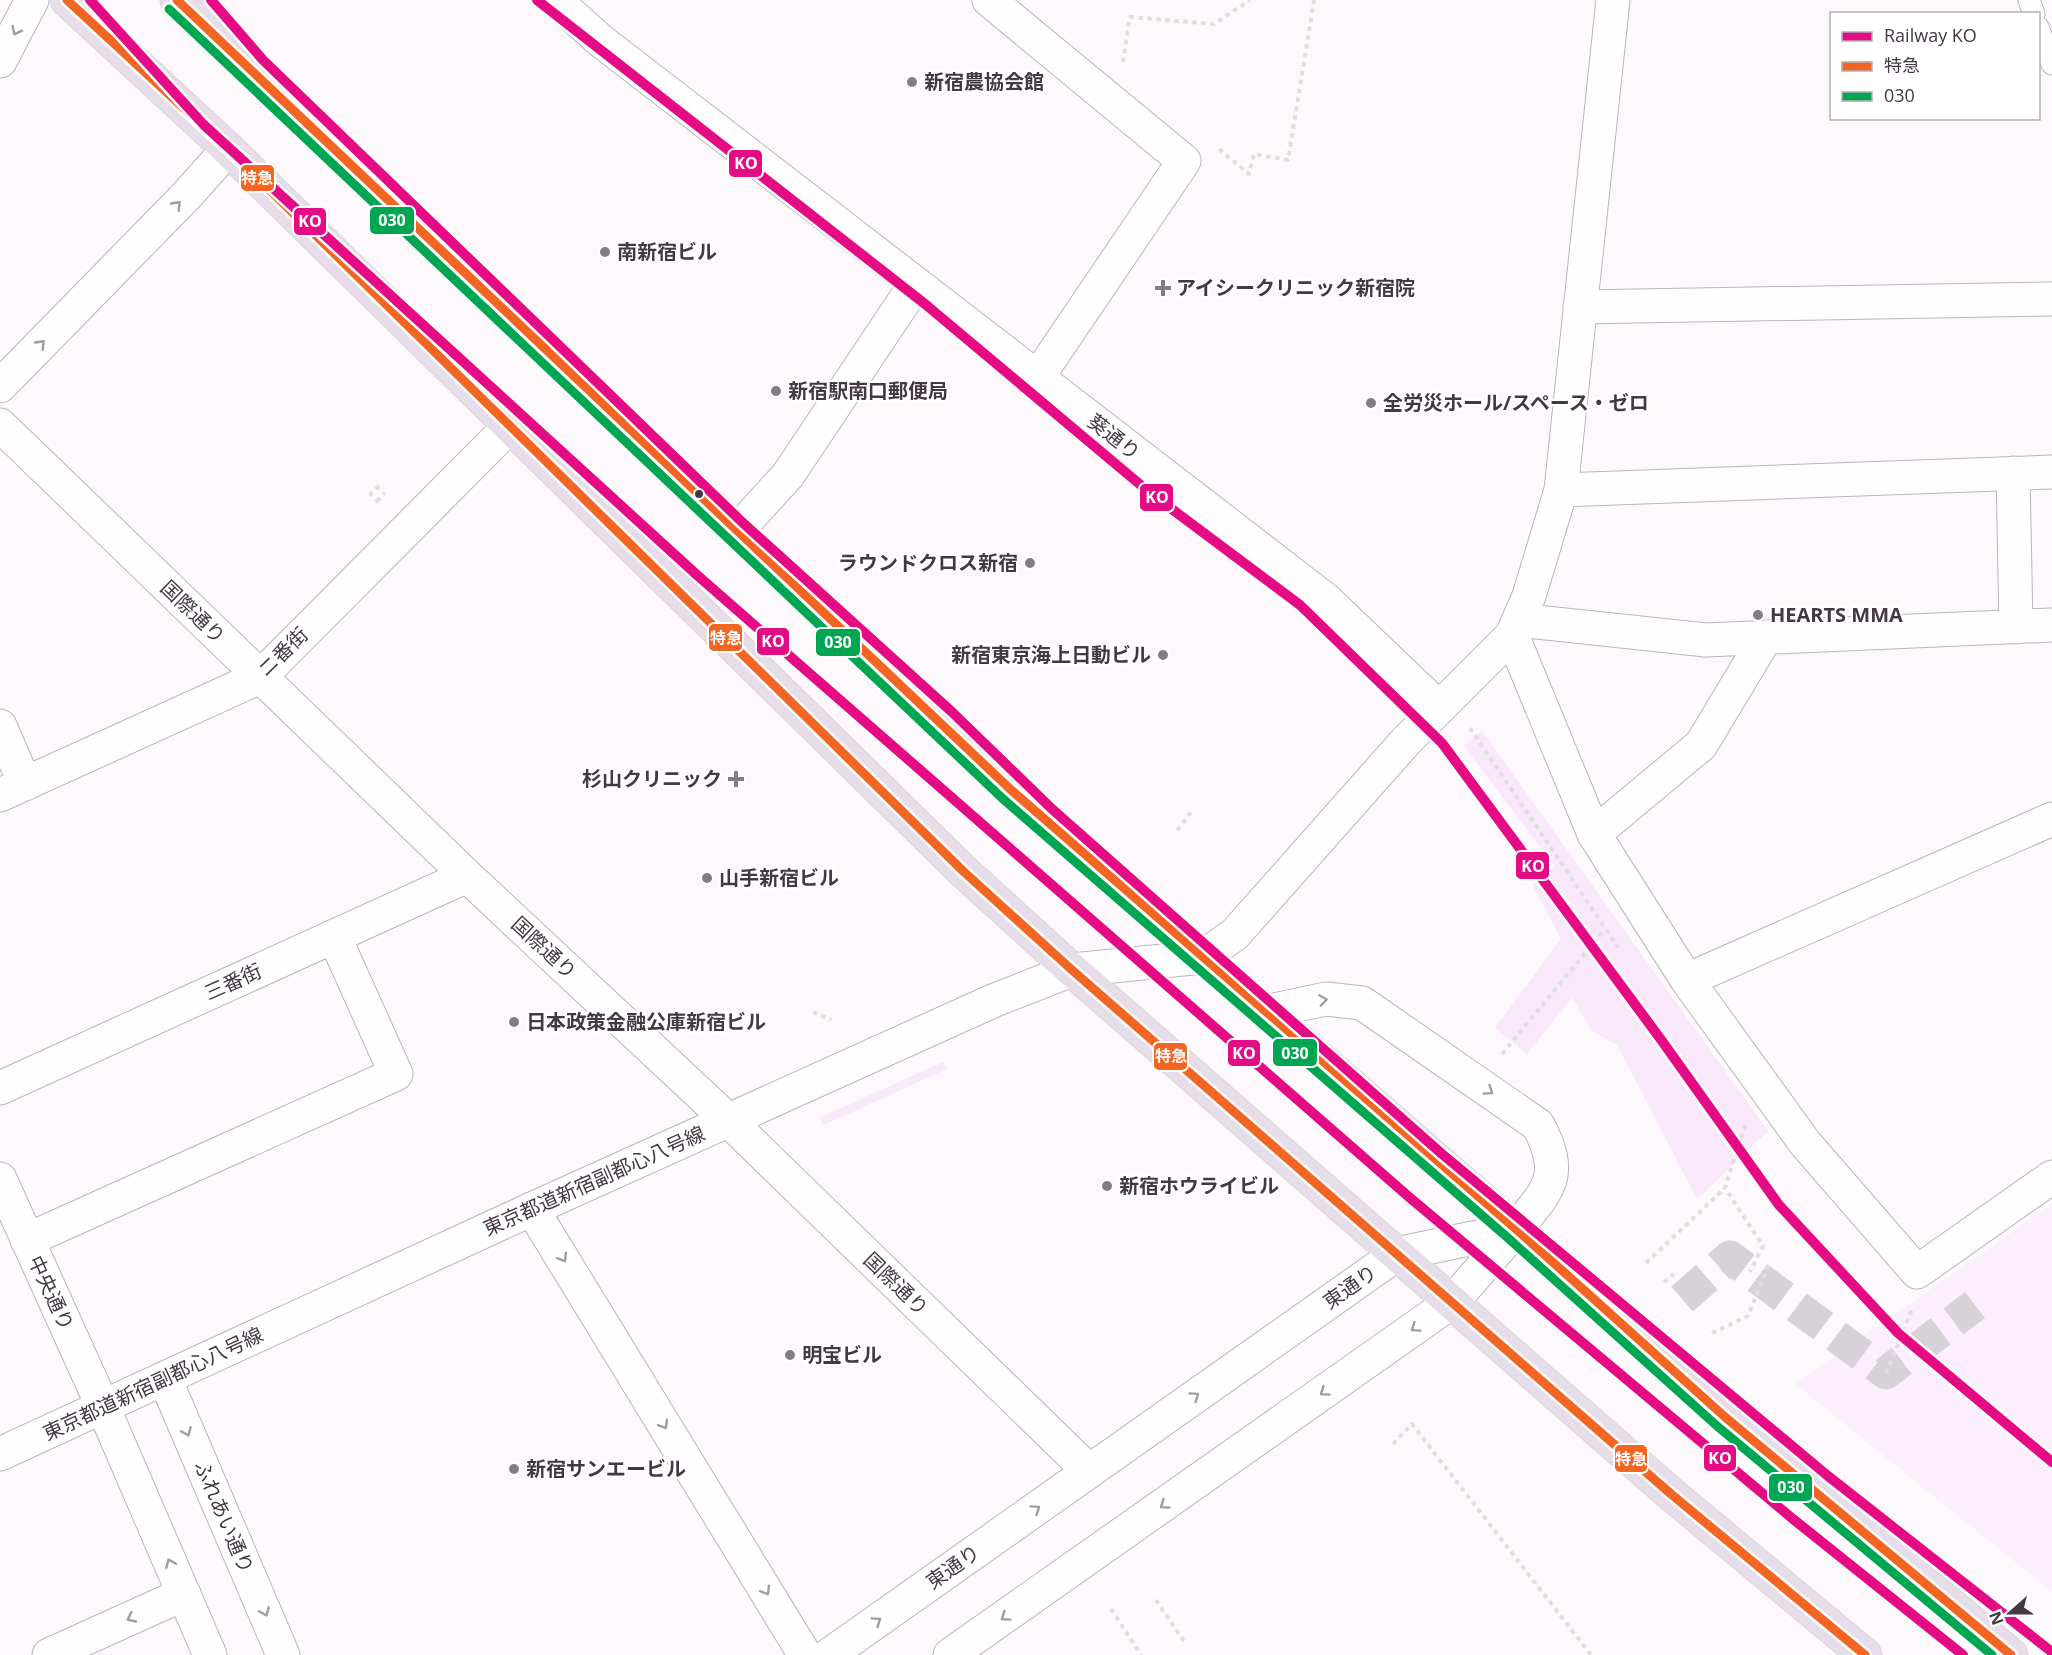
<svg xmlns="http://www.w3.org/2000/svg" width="2052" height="1655" font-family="'Open Sans','Noto Sans JP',sans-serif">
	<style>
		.built { fill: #fceffd }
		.green { fill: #f8e8f9 }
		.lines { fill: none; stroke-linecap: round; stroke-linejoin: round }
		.street-tunnel { stroke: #d7d2d7; stroke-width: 33; stroke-dasharray: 33 16; stroke-linecap: butt }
		.lane-casing { stroke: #bab4bb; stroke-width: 23 }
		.street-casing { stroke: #bab4bb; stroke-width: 35 }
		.secondary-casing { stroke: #bab4bb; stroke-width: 35 }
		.highway-casing { stroke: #d9d5d9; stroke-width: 35 }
		.path { stroke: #dfdedf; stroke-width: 4; stroke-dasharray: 4.5 4.5; stroke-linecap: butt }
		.lane { stroke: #fffeff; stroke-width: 21 }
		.street { stroke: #fffeff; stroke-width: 33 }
		.secondary { stroke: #fffeff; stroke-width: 33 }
		.highway { stroke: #e7dde8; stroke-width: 33 }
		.bus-1-casing { stroke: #fff; stroke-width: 14 }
		.bus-2-casing { stroke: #fff; stroke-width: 14 }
		.bus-1 { stroke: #f26522; stroke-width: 9 }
		.bus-2 { stroke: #00a651; stroke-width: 9 }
		.rail-1-casing { stroke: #fff; stroke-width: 15 }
		.rail-1 { stroke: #e50b84; stroke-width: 10 }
		.oneway { stroke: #a19ba2 }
		.poi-dot { fill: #847b84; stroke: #fff; stroke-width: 2 }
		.bus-dot { fill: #433844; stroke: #fff; stroke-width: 2 }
		.labels { text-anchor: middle; stroke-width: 4.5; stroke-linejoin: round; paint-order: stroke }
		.poi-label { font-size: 20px; font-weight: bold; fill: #433844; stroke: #fff; text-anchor: start }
		.street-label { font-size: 20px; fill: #433844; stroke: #fff }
		.line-badge { stroke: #fff; stroke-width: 2 }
		.badge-label { font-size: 16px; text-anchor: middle; font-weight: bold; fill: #fff }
	</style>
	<rect width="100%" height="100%" fill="#fcf8fc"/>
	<path class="built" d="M 2052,1204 L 2052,1592 L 1795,1384 Z"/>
	<path class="green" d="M 1482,731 L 1768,1131 L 1697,1199 L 1617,1045 L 1592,1031 L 1572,998 L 1527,1054 L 1495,1028 L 1561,939 L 1532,884 L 1555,867 L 1464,746 Z
		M 943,1062 L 947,1069 L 824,1125 L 819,1118 Z"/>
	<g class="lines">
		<path class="street-tunnel" d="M 1682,1299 L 1730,1257 L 1886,1373 L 1975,1305"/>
		<g class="lane-casing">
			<path id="lane" d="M 2029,0 L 2034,14
				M 2038,27 L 2052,64"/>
		</g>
		<g class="street-casing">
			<path id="street" d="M 555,0 L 601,41 L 1325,599 L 1438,707
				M 989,0 L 1184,161 L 1037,378
				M 1580,307 L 2052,299
				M 0,386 L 187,195 L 228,149
				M 0,425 L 467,876 L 728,1120 L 1089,1471
				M 2013,473 L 2016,627
				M 1561,490 L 2052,472
				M 738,530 L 788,475 L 915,285
				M 1519,620 L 1706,640 L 2052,625
				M 1512,635 L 1594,834 L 1687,980 L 1805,1143 L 1917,1272 L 2052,1177
				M 0,726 L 25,784
				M 0,795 L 260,677 L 509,427
				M 1594,834 L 1701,745 L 1766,637
				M 1687,980 L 2052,819
				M 1265,1012 L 1326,999 L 1362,1003 L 1538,1125 C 1565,1176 1549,1189 1516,1229
				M 0,1088 L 467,876
				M 0,1179 L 103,1407
				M 532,1209 L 805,1655
				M 27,1240 L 396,1074 L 334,936
				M 49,1655 L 184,1594"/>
		</g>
		<g class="secondary-casing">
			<path id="secondary" d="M 0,61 L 32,0
				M 165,1379 L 283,1655
				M 103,1407 L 210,1655
				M 0,1454 L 532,1209 L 995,1000 L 1072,970 L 1203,957 L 1235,934 L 1407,740 L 1512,635 L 1529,596 L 1561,490 L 1613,0
				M 829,1655 L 1397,1254 L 1516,1229
				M 950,1655 L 1453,1301 L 1516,1229"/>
		</g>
		<g class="highway-casing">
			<path id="highway" d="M 67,0 L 228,149 L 963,871 L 1072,970 L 1671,1494 L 1865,1655
				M 177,0 L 1010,789 L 1516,1229 L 1725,1417 L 2011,1655"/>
		</g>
		<path class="path" d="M 1123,62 L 1130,17 L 1214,24 L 1250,0
			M 1219,149 L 1249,174 L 1254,154 L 1288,160 L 1314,0
			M 379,486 L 371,494 L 380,504
			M 377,501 L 385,493
			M 1470,728 L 1620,950
			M 1177,830 L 1193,810
			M 813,1012 L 831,1020
			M 1502,1054 L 1605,929
			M 1745,1125 L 1725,1188 L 1763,1246 L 1750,1272
			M 1646,1263 L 1725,1188
			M 1664,1282 L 1674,1274
			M 1712,1333 L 1748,1316 L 1768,1266
			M 1886,1373 L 1913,1307
			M 1393,1444 L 1412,1424 L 1591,1655
			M 1156,1600 L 1185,1643
			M 1111,1609 L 1141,1655"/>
		<use href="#lane" class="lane"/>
		<use href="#street" class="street"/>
		<use href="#secondary" class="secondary"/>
		<use href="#highway" class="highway"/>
		<g class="bus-1-casing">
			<path id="bus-1" d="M 67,0 L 228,149 L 963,871 L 1072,970 L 1671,1494 L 1865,1655
				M 177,0 L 1010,789 L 1516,1229 L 1725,1417 L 2011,1655"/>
		</g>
		<g class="bus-2-casing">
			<path id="bus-2" d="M 169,9 L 1002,798 L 1508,1238 L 1717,1426 L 1992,1655"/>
		</g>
		<use href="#bus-1" class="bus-1"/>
		<use href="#bus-2" class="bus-2"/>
		<g class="rail-1-casing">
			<path id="rail-1" d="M 90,0 L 204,125 L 697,575 L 1409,1197 L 1793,1519 L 1963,1655
				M 211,0 L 263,60 L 742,522 L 952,712 L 1052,809 L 1442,1154 L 1828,1476 L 2052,1652
				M 537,0 L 925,304 L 1149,492 L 1300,605 L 1442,743 L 1662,1041 L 1779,1205 L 1898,1333 L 2052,1462"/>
		</g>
		<use href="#rail-1" class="rail-1"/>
	</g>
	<defs><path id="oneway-chevron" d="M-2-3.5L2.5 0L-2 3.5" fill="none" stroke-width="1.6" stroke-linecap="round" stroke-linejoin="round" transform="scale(1.5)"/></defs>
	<g class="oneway">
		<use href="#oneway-chevron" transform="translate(16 31) rotate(117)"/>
		<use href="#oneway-chevron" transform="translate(177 205) rotate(-46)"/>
		<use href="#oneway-chevron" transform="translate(41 344) rotate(-46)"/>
		<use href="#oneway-chevron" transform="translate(1323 1000) rotate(-8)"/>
		<use href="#oneway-chevron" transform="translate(1489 1091) rotate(35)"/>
		<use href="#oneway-chevron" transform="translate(563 1258) rotate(58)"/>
		<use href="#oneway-chevron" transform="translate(1415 1328) rotate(145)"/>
		<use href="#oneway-chevron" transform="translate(1324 1392) rotate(145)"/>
		<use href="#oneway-chevron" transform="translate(1195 1396) rotate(-35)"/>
		<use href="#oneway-chevron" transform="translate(664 1425) rotate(59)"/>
		<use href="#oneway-chevron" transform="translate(187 1432) rotate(67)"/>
		<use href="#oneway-chevron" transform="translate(1164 1505) rotate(145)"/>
		<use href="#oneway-chevron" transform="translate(1036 1509) rotate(-35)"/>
		<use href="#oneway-chevron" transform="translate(170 1563) rotate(-113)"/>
		<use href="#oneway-chevron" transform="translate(766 1591) rotate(59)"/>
		<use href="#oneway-chevron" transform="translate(265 1612) rotate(67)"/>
		<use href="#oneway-chevron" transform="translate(1005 1617) rotate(145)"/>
		<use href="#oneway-chevron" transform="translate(131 1618) rotate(155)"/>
		<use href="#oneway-chevron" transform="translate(877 1621) rotate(-35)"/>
	</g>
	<g class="poi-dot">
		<circle cx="912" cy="82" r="6"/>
		<circle cx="605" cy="252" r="6"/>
		<path d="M1160 279h6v6h6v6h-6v6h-6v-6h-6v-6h6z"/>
		<circle cx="776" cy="391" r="6"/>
		<circle cx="1371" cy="403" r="6"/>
		<circle cx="1030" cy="563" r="6"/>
		<circle cx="1758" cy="615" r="6"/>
		<circle cx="1163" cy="655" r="6"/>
		<path d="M733 770h6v6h6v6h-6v6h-6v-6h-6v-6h6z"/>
		<circle cx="707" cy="878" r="6"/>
		<circle cx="514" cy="1022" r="6"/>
		<circle cx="1107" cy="1186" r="6"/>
		<circle cx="790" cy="1355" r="6"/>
		<circle cx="514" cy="1469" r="6"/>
	</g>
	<circle class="bus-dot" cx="699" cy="494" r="5"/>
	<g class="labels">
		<g class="poi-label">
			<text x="924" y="89">新宿農協会館</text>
			<text x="617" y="259">南新宿ビル</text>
			<text x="1176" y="295">アイシークリニック新宿院</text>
			<text x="788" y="398">新宿駅南口郵便局</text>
			<text x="1383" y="410">全労災ホール/スペース・ゼロ</text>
			<text x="1018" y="570" text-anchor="end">ラウンドクロス新宿</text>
			<text x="1770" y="622">HEARTS MMA</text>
			<text x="1151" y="662" text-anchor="end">新宿東京海上日動ビル</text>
			<text x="722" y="786" text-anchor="end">杉山クリニック</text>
			<text x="719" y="885">山手新宿ビル</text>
			<text x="526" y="1029">日本政策金融公庫新宿ビル</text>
			<text x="1119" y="1193">新宿ホウライビル</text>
			<text x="802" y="1362">明宝ビル</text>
			<text x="526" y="1476">新宿サンエービル</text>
		</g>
		<g class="street-label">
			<text transform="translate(1114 437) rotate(38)" y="7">葵通り</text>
			<text transform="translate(193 612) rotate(44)" y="7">国際通り</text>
			<text transform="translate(283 652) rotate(-44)" y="7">ニ番街</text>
			<text transform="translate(544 948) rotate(43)" y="7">国際通り</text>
			<text transform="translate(233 982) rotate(-24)" y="7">三番街</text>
			<text transform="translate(594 1181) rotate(-24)" y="7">東京都道新宿副都心八号線</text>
			<text transform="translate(896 1284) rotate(44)" y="7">国際通り</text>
			<text transform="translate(1350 1287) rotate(-35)" y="7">東通り</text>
			<text transform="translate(51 1293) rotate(65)" y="7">中央通り</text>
			<text transform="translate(153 1384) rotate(-25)" y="7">東京都道新宿副都心八号線</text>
			<text transform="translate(224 1517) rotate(67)" y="7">ふれあい通り</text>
			<text transform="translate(953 1567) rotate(-35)" y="7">東通り</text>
		</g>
	</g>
	<g class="line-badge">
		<rect x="728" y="149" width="35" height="29" rx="6" fill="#e50b84"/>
		<rect x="240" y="164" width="35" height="28" rx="6" fill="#f26522"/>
		<rect x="369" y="206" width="46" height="29" rx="6" fill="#00a651"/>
		<rect x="293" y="207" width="34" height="29" rx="6" fill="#e50b84"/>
		<rect x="1139" y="483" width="35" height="29" rx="6" fill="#e50b84"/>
		<rect x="708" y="623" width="35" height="29" rx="6" fill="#f26522"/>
		<rect x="756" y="627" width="34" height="29" rx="6" fill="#e50b84"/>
		<rect x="815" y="628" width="46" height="29" rx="6" fill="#00a651"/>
		<rect x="1515" y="851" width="35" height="29" rx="6" fill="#e50b84"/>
		<rect x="1272" y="1038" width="46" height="29" rx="6" fill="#00a651"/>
		<rect x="1227" y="1039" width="34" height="28" rx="6" fill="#e50b84"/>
		<rect x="1153" y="1042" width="35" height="29" rx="6" fill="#f26522"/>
		<rect x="1703" y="1444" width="34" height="28" rx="6" fill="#e50b84"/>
		<rect x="1614" y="1444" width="34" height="29" rx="6" fill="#f26522"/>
		<rect x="1768" y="1473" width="45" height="29" rx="6" fill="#00a651"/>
	</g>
	<g class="badge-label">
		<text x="746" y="169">KO</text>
		<text x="257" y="184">特急</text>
		<text x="392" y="226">030</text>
		<text x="310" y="227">KO</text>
		<text x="1157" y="503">KO</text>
		<text x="726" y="644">特急</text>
		<text x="773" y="647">KO</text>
		<text x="838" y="648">030</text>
		<text x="1533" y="872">KO</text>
		<text x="1295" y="1059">030</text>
		<text x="1244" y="1059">KO</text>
		<text x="1171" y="1062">特急</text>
		<text x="1720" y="1464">KO</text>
		<text x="1631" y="1465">特急</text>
		<text x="1791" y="1493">030</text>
	</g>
	<rect x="1830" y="12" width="210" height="108" fill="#ffffff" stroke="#b4afb4" stroke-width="1.5"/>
	<rect x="1842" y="32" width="30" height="9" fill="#e50b84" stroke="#b4afb4" stroke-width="1.5"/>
	<text x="1884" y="42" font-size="18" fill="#433844">Railway KO</text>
	<rect x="1842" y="62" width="30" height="9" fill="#f26522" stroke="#b4afb4" stroke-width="1.5"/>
	<text x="1884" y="72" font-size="18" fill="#433844">特急</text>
	<rect x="1842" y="92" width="30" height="9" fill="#00a651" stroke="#b4afb4" stroke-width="1.5"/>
	<text x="1884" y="102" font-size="18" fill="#433844">030</text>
	<g transform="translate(2010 1613) rotate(249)" stroke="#ffffff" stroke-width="4.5" paint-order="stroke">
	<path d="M0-4.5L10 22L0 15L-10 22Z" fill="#433844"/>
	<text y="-9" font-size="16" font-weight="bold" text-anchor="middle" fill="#433844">N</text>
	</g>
</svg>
